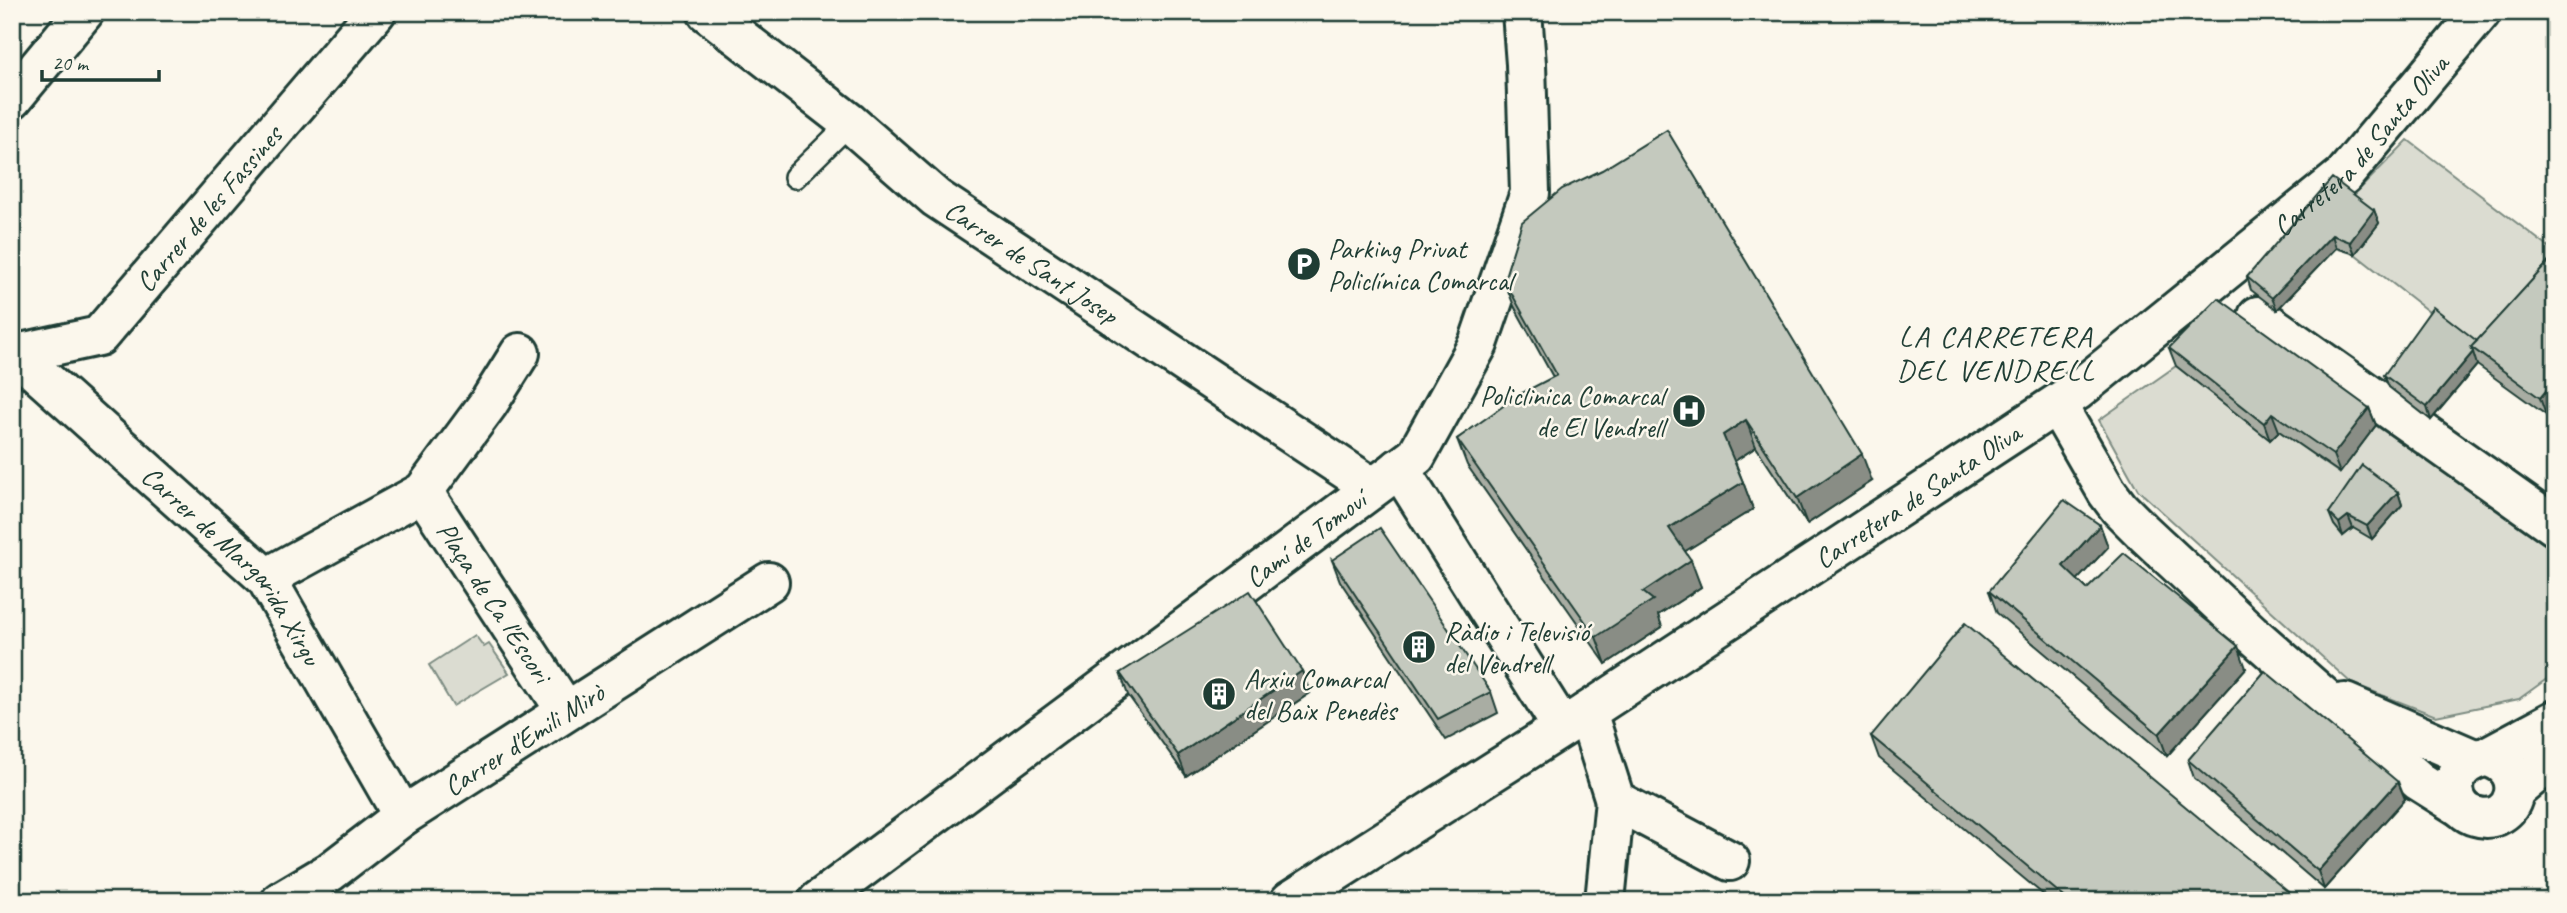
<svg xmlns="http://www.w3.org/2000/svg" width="2567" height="913" font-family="Caveat,sans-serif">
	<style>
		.green { fill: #dbdcd1; stroke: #7d8c82; stroke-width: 2 }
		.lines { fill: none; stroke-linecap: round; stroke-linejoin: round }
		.service-casing { stroke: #1f3d34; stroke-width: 26 }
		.minor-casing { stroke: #1f3d34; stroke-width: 44 }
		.tertiary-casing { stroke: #1f3d34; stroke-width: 44 }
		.service { stroke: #fbf7ec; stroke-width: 21 }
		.minor { stroke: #fbf7ec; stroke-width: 38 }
		.tertiary { stroke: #fbf7ec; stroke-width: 38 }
		.wall { fill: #a9ada3; stroke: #1f3d34; stroke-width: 2 }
		.shaded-wall { fill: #898d85; stroke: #1f3d34; stroke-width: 2 }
		.building { fill: #c4c9be; stroke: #1f3d34; stroke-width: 2 }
		.labels { text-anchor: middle; stroke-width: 5; stroke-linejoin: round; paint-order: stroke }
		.street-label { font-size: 28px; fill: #1f3d34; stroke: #fbf7ec }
		.poi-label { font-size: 28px; fill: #1f3d34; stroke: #fbf7ec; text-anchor: start }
		.neighbourhood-label { font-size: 30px; letter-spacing: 2px; fill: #1f3d34; stroke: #fbf7ec }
	</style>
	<rect width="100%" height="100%" fill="#fbf7ec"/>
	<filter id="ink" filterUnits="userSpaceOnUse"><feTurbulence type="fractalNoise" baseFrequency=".0143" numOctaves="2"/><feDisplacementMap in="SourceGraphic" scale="14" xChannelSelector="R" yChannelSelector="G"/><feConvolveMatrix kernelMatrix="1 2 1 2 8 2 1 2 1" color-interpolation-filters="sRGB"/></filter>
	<g filter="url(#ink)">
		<path class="green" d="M 2408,140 L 2555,252 L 2555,280 L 2485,356 L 2355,254 L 2379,223 L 2349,200 Z
			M 2176,366 L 2270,440 L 2279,431 L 2339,473 L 2375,425 L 2555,546 L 2555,673 L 2519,699 L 2436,716 L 2351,683 L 2138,490 L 2099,420 Z
			M 475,635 L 484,647 L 489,644 L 509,673 L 453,706 L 429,665 Z"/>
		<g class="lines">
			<g class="service-casing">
				<path id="service" d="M 795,177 L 850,123"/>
			</g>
			<g class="minor-casing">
				<g id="minor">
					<path id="s1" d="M 707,12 L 850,123 L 936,198 L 1372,487"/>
					<path d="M 12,99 L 84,12"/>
					<path id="s2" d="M 12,353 L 16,354 L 99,336 L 376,12"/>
					<path id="s3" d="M 16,354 L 266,578 L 403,816"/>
					<path d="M 1399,468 L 1562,727"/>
					<path id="s4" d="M 423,492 L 566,711"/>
					<path d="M 266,578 L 423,492 L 488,404 L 520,353"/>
					<path d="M 1587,712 L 1615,800 L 1730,861"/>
					<path id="s5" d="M 281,901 L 330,872 L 403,816 L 769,582"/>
					<path id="s6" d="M 818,901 L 1416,456 L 1478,344 L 1530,193 L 1526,64 L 1522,12"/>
					<path d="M 1605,901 L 1615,800"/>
				</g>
			</g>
			<g class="tertiary-casing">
				<g id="tertiary">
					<path d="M 2258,316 L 2555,526"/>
					<path d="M 2057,405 L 2107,492 L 2119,508 L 2143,532 L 2251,633 L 2419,781 L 2462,808"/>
					<path d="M 2345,703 L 2474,759"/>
					<path d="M 2486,757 C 2533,767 2516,829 2475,816 C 2467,814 2459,807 2456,798 C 2448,776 2466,760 2486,757 L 2555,720"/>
					<path d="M 2515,791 L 2535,774 L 2555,751"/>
					<path id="s7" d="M 1290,901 L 1587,712 L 2078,390 L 2344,175 L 2481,12"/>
				</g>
			</g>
			<use href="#service" class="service"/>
			<use href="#minor" class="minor"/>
			<use href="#tertiary" class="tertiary"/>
		</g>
		<path class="wall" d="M 2374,210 L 2379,223 L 2355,254 L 2336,248 L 2277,310 L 2251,290 L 2247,277 Z
			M 2555,255 L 2555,405 L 2546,415 L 2477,365 L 2431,420 L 2389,387 L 2384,375 L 2477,341 Z
			M 1504,280 L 1872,481 L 1807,524 L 1756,447 L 1735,461 L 1753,509 L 1685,551 L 1701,587 L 1658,615 L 1662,627 L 1606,664 L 1467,465 L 1457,439 L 1553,377 L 1514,306 Z
			M 2169,348 L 2369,408 L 2376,425 L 2340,473 L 2279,431 L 2270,440 L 2176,366 Z
			M 2398,492 L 2402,505 L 2372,539 L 2353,528 L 2343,536 L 2334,525 L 2329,513 Z
			M 2100,525 L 2108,547 L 2077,580 L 2087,589 L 2246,668 L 2167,756 L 1997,613 L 1989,591 Z
			M 1332,560 L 1491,692 L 1498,713 L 1446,740 L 1340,581 Z
			M 1302,671 L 1310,693 L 1186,776 L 1128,695 L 1120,673 Z
			M 1871,736 L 2299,901 L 2051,901 L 1879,758 Z
			M 2188,760 L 2405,799 L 2324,889 L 2194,778 Z"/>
		<path class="shaded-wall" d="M 2374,210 L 2379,223 L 2355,254 L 2350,242 Z
			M 2332,235 L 2336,248 L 2277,310 L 2272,298 Z
			M 2473,352 L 2477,365 L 2431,420 L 2427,407 Z
			M 2555,380 L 2555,405 L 2546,415 L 2540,398 Z
			M 2369,408 L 2376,425 L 2340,473 L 2333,455 Z
			M 2272,413 L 2279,431 L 2270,440 L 2264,423 Z
			M 1746,420 L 1756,447 L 1733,462 L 1723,435 Z
			M 1862,454 L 1872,481 L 1807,524 L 1797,498 Z
			M 1743,482 L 1753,509 L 1679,555 L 1669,528 Z
			M 2398,492 L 2402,505 L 2372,539 L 2367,526 Z
			M 2348,516 L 2353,528 L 2343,536 L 2339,523 Z
			M 2100,525 L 2108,547 L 2071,587 L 2063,566 Z
			M 1691,560 L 1701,587 L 1658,615 L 1662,627 L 1606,664 L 1596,637 L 1643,592 Z
			M 2238,646 L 2246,668 L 2167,756 L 2159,734 Z
			M 1302,671 L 1310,693 L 1186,776 L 1178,755 Z
			M 2398,782 L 2405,799 L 2324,889 L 2318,871 Z"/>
		<path class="building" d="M 1667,130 L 1862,454 L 1797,498 L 1746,420 L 1723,435 L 1743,482 L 1669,528 L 1691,560 L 1643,592 L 1653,600 L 1596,637 L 1457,439 L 1520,394 L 1557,375 L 1504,280 L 1522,222 L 1562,189 L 1602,170 Z
			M 2332,178 L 2374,210 L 2350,242 L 2332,235 L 2272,298 L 2247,277 Z
			M 2555,255 L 2555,380 L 2540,398 L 2471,347 Z
			M 2218,298 L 2369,408 L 2333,455 L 2272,413 L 2264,423 L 2169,348 Z
			M 2433,307 L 2477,341 L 2471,347 L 2473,352 L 2427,407 L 2384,375 Z
			M 2362,465 L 2398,492 L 2367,526 L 2348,516 L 2339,523 L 2329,513 Z
			M 2064,500 L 2100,525 L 2063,566 L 2087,589 L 2124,553 L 2238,646 L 2159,734 L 1989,591 Z
			M 1380,528 L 1491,692 L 1438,719 L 1332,560 Z
			M 1250,591 L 1302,671 L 1178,755 L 1120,673 Z
			M 1965,623 L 2299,901 L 2069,901 L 1871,736 Z
			M 2265,671 L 2398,782 L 2318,871 L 2188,760 Z"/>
	</g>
	<defs>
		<g id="parking-disc" transform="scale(1.75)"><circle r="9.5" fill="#1f3d34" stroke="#fbf7ec"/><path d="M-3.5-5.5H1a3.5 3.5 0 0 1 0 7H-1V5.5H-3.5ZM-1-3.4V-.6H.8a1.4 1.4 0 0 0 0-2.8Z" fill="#fff"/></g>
		<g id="hospital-disc" transform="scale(1.75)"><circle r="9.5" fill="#1f3d34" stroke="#fbf7ec"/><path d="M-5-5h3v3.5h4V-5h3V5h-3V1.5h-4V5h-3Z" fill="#fff"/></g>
		<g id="building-disc" transform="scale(1.75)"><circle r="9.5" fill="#1f3d34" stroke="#fbf7ec"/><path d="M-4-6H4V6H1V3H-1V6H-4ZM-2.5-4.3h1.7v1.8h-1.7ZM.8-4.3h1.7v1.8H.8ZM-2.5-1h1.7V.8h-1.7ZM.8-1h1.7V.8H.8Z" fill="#fff"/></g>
	</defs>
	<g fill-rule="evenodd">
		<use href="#parking-disc" x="1304" y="264"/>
		<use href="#hospital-disc" x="1689" y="411"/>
		<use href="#building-disc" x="1419" y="647"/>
		<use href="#building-disc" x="1219" y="694"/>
	</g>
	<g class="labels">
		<g class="street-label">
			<text dy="10" stroke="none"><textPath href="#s7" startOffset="1314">Carretera de Santa Oliva</textPath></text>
			<text dy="10" stroke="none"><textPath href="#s2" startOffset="257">Carrer de les Fassines</textPath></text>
			<text dy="10" stroke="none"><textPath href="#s1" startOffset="410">Carrer de Sant Josep</textPath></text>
			<text dy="10" stroke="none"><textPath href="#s7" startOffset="747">Carretera de Santa Oliva</textPath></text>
			<text dy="10" stroke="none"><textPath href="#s6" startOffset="607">Camí de Tomoví</textPath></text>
			<text dy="10" stroke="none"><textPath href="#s3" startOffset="304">Carrer de Margarida Xirgu</textPath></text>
			<text dy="10" stroke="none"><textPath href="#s4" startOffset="131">Plaça de Ca l'Escori</textPath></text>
			<text dy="10" stroke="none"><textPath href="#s5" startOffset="292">Carrer d'Emili Mirò</textPath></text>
		</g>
		<g class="poi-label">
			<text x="1328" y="258">Parking Privat<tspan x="1328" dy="32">Policlínica Comarcal</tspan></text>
			<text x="1664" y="405" text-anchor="end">Policlinica Comarcal<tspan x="1664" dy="32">de El Vendrell</tspan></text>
			<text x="1444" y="641">Ràdio i Televisió<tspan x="1444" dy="32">del Vendrell</tspan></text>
			<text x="1244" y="688">Arxiu Comarcal<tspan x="1244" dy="32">del Baix Penedès</tspan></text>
		</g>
		<g class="neighbourhood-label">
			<text x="1996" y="346">LA CARRETERA<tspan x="1996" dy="34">DEL VENDRELL</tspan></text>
		</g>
	</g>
	<rect width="2567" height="913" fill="none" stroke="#fbf7ec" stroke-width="42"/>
	<rect x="21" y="21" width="2525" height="871" fill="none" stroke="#1f3d34" stroke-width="2.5" filter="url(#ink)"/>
	<path d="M42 70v10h117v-10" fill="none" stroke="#1f3d34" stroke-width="3.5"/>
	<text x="52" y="70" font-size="21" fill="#1f3d34" stroke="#fbf7ec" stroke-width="5" paint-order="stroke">20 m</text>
</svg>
